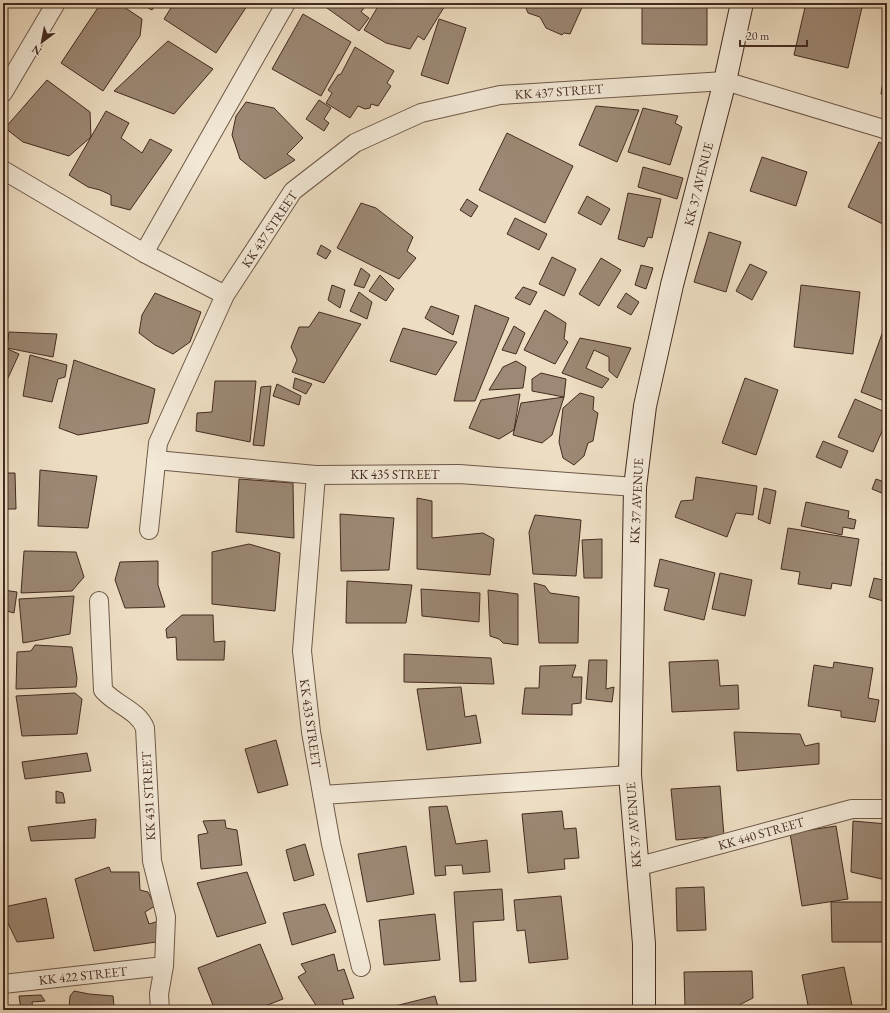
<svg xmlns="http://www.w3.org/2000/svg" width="890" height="1013" font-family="'EB Garamond',serif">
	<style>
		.building { fill: #9c8874; stroke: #442b20 }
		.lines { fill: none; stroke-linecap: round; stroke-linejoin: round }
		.minor-casing { stroke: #6e5848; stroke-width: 20 }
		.secondary-casing { stroke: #442b20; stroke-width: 24 }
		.minor { stroke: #f3e9d7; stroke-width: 18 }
		.secondary { stroke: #f3e9d7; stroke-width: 22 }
		.labels { text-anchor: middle; stroke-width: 3; stroke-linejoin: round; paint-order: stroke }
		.street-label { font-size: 13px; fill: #442b20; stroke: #f3e9d7 }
	</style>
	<rect width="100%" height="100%" fill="#edddc2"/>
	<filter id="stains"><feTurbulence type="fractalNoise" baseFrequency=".005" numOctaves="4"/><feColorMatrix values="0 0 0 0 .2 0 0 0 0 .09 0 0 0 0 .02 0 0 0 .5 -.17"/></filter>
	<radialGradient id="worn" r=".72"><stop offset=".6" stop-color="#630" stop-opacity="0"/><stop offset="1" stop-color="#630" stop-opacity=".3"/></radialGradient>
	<path class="building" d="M 101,3 L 118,3 L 142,19 L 140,36 L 103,91 L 61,63 Z
		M 139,3 L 156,3 L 152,10 Z
		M 174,3 L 249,3 L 216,53 L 164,19 Z
		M 320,3 L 368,3 L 361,12 L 369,18 L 359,31 Z
		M 380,3 L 445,3 L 446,4 L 424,40 L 418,36 L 410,49 L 386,43 L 364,30 Z
		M 524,3 L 584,3 L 570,34 L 564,33 L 562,35 L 546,28 L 540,17 L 528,13 Z
		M 642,3 L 707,3 L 707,45 L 642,44 Z
		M 806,3 L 863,3 L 848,68 L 794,55 Z
		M 303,14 L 351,42 L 321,96 L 272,69 Z
		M 887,15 L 887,42 L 883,42 Z
		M 439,19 L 466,28 L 448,84 L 421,75 Z
		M 168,41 L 213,69 L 174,114 L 114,91 Z
		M 355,47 L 394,71 L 387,83 L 391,86 L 378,106 L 371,104 L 370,108 L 365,109 L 358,106 L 350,118 L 326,103 L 332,93 L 328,90 L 338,75 L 341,74 Z
		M 887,56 L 887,95 L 881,94 Z
		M 47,80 L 90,112 L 91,137 L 69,156 L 23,142 L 5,128 Z
		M 319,100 L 331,108 L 324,119 L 329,123 L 324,131 L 306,119 Z
		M 246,102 L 274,108 L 303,138 L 287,154 L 295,160 L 265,179 L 240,159 L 232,135 L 236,116 Z
		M 596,106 L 639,110 L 617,162 L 579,145 Z
		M 643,108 L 678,116 L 675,123 L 682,127 L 670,165 L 628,152 Z
		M 106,111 L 129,123 L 121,138 L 142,153 L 150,139 L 172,150 L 130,210 L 111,205 L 111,195 L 100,190 L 88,187 L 69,175 Z
		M 507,133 L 573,166 L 545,223 L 479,190 Z
		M 879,142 L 887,146 L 887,226 L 848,207 Z
		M 762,157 L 807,172 L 796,206 L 750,191 Z
		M 643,167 L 683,178 L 677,199 L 638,187 Z
		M 628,193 L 661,199 L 652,238 L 648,237 L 644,247 L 618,239 Z
		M 587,196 L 610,209 L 601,225 L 578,213 Z
		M 467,199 L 478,206 L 471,217 L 460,210 Z
		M 361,203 L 376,208 L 413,237 L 407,251 L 416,258 L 399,279 L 337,248 Z
		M 515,218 L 547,234 L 539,250 L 507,234 Z
		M 709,232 L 741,242 L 726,292 L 694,282 Z
		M 321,245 L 331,251 L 326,259 L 317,254 Z
		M 552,257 L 576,269 L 564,296 L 539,284 Z
		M 601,258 L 621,270 L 599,306 L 579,294 Z
		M 750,264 L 767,272 L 752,300 L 736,291 Z
		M 641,265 L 653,268 L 646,289 L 635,285 Z
		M 361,268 L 370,275 L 364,288 L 354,285 Z
		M 380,275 L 394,289 L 386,301 L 369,291 Z
		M 332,285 L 345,290 L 340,308 L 328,300 Z
		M 801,285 L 860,292 L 853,354 L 794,347 Z
		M 523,287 L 537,292 L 530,305 L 515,298 Z
		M 359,292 L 372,302 L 367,319 L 350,311 Z
		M 155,293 L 201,312 L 190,342 L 173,354 L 155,345 L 139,333 L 142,315 Z
		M 626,293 L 639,302 L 631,315 L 617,307 Z
		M 475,305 L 509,318 L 475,401 L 454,401 Z
		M 431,306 L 459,316 L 453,335 L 425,318 Z
		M 545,310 L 566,323 L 564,339 L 568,342 L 555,364 L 524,350 Z
		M 319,312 L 361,324 L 324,383 L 292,372 L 297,360 L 291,347 L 299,327 L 309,327 Z
		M 514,326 L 525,333 L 516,354 L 502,350 Z
		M 403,328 L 457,342 L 436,375 L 390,361 Z
		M 883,331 L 887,332 L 887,402 L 861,392 Z
		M 9,332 L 57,334 L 53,357 L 7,348 Z
		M 580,338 L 631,348 L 617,378 L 609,371 L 609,357 L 594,350 L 586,368 L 609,379 L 602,388 L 562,373 Z
		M 3,347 L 19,354 L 8,378 L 3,376 Z
		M 30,355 L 67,365 L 65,377 L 58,379 L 52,402 L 23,396 Z
		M 74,360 L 155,389 L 148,423 L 78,435 L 59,428 Z
		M 516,361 L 526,367 L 523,388 L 489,390 L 503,367 Z
		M 541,373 L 566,379 L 564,397 L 532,391 L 532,379 Z
		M 295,378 L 312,384 L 306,394 L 293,388 Z
		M 745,378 L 778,390 L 756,455 L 722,443 Z
		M 215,381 L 256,381 L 250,442 L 196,431 L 197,413 L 212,412 Z
		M 277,384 L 301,396 L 299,405 L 273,396 Z
		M 271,386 L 264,446 L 253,445 L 261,387 Z
		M 580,393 L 594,397 L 593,410 L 598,413 L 593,441 L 588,443 L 584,456 L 574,465 L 563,458 L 559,442 L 563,408 Z
		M 520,394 L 514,430 L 499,439 L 469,428 L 481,400 Z
		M 564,397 L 552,435 L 542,443 L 513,435 L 521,403 Z
		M 855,399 L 887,413 L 887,420 L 873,452 L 838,437 Z
		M 823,441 L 848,451 L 841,468 L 816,457 Z
		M 887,466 L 887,477 L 882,475 Z
		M 40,470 L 97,476 L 88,528 L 38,526 Z
		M 3,473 L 15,473 L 16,509 L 3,509 Z
		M 696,477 L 757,486 L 753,515 L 736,513 L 727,537 L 675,517 L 681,501 L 693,500 Z
		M 239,479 L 293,483 L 294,538 L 236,532 Z
		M 876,479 L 887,483 L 884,494 L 872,489 Z
		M 764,488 L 776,491 L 770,524 L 758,519 Z
		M 417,498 L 432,501 L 432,538 L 483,533 L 494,539 L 490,575 L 417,569 Z
		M 806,502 L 849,511 L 848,518 L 856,520 L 854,529 L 843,527 L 842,535 L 801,526 Z
		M 340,514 L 394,518 L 389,570 L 341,571 Z
		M 535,515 L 581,520 L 576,576 L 533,574 L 529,532 Z
		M 788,528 L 859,539 L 851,586 L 832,583 L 831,589 L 798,584 L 800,572 L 781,569 Z
		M 602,539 L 602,578 L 584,578 L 582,540 Z
		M 249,544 L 280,553 L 275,611 L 212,604 L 212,552 Z
		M 887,548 L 887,565 L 882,564 Z
		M 24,551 L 76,552 L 84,577 L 72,591 L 21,593 Z
		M 660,559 L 715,573 L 704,620 L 664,610 L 669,589 L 654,586 Z
		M 158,561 L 158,585 L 165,607 L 125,608 L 115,580 L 120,562 Z
		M 720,573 L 752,580 L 745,616 L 712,609 Z
		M 874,578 L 887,581 L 887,602 L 869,597 Z
		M 347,581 L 412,585 L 406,623 L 346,623 Z
		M 534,583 L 545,586 L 550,593 L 579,597 L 578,643 L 539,643 Z
		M 421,589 L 480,593 L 479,622 L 422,616 Z
		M 3,590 L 17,592 L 14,613 L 3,610 Z
		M 488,590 L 518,594 L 518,645 L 503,643 L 499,639 L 490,636 Z
		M 74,596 L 70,634 L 23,643 L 19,599 Z
		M 182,615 L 213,615 L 214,642 L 225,641 L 224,660 L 177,660 L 176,637 L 167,638 L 166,629 Z
		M 35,645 L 72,647 L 77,678 L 76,687 L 16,689 L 17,652 L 31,651 Z
		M 404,654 L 491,658 L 494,684 L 404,682 Z
		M 589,660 L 607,660 L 606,689 L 614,687 L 612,702 L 586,699 Z
		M 718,660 L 720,686 L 738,685 L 739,709 L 672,712 L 669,662 Z
		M 834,662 L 873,668 L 868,698 L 879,700 L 875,722 L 841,717 L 841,711 L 808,706 L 814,665 L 833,668 Z
		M 576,665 L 572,677 L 582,677 L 581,703 L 572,704 L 572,715 L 522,714 L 525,688 L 539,688 L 540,666 Z
		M 461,687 L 465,717 L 476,715 L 481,743 L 427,750 L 417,689 Z
		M 75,693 L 82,699 L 77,734 L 22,736 L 16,696 Z
		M 734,732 L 800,734 L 805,746 L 819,743 L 819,764 L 737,771 Z
		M 276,740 L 288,785 L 258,793 L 245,749 Z
		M 87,753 L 91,771 L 25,779 L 22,762 Z
		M 720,786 L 724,836 L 676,840 L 671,789 Z
		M 56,791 L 63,793 L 65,803 L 56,803 Z
		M 447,806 L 456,844 L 487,840 L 490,872 L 463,874 L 462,865 L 445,866 L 446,875 L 435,876 L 429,807 Z
		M 562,811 L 564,829 L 576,828 L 579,858 L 564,859 L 565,869 L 528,873 L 522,814 Z
		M 96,819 L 95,838 L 31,841 L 28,827 Z
		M 225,820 L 226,828 L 237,830 L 242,865 L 201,869 L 198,835 L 208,833 L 203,821 Z
		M 853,821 L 887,824 L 886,880 L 851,872 Z
		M 836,826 L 848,899 L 802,906 L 790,833 Z
		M 305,844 L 314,875 L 294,881 L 286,850 Z
		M 406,846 L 414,894 L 367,902 L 358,854 Z
		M 109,867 L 111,872 L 139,872 L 140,890 L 148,892 L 155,906 L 145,912 L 149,924 L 159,921 L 163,941 L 94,951 L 75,879 Z
		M 247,872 L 266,923 L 217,937 L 197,883 Z
		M 704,887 L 706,930 L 677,931 L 676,888 Z
		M 502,889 L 504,920 L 473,922 L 476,981 L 460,982 L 454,892 Z
		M 561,896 L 568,959 L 529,963 L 525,930 L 517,931 L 514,900 Z
		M 46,898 L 54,938 L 17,942 L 7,921 L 4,907 Z
		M 831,902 L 884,902 L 885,942 L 832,942 Z
		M 325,904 L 336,932 L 292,945 L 283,913 Z
		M 435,914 L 440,960 L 384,965 L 379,920 Z
		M 260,944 L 283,999 L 255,1010 L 215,1010 L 198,968 Z
		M 334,954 L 338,971 L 344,969 L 354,998 L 342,1000 L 344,1006 L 335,1010 L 319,1010 L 298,977 L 306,972 L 301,964 Z
		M 844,967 L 853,1010 L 809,1010 L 802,975 Z
		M 752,971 L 753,998 L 739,1005 L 740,1010 L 697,1010 L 685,1006 L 684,972 Z
		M 74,991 L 89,994 L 113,996 L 114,1006 L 121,1010 L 69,1010 L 70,996 Z
		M 41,995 L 45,1001 L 32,1002 L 33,1010 L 21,1010 L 19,996 Z
		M 435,996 L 439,1010 L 392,1010 L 391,1007 Z
		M 490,1007 L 495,1007 L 500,1010 L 482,1010 Z"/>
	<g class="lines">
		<g class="minor-casing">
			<path id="minor" d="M 3,93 L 56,3
				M 3,170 L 144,253 L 225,295 L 293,191 L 355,143 L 421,113 L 500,95 L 725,81 L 887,130
				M 144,253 L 286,3
				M 156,460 L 316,475 L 459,474 L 635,487
				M 316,475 L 302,651 L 311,732 L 331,844 L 361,967
				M 149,530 L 158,443 L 225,295
				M 99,601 L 103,690 C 114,704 138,710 145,728 L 152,861 L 166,917 L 164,966 L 159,994 L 160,1010
				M 322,795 L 630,775
				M 636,867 L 852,809 L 887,809
				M 3,984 L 164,966"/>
		</g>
		<g class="secondary-casing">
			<path id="secondary" d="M 644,1010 L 644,944 L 630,775 L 635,487 L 645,406 L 672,285 L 725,81 L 742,3"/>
		</g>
		<use href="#minor" class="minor"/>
		<use href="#secondary" class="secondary"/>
	</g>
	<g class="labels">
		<g class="street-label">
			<text transform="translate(559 91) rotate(-4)" y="5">KK 437 STREET</text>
			<text transform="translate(698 184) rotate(-76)" y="5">KK 37 AVENUE</text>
			<text transform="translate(269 229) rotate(-56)" y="5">KK 437 STREET</text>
			<text x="395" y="479">KK 435 STREET</text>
			<text transform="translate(636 501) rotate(-87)" y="5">KK 37 AVENUE</text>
			<text transform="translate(311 723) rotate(82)" y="5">KK 433 STREET</text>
			<text transform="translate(148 796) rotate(-93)" y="5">KK 431 STREET</text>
			<text transform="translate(633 825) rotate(-94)" y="5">KK 37 AVENUE</text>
			<text transform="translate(761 833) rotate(-16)" y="5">KK 440 STREET</text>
			<text transform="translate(83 975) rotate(-6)" y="5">KK 422 STREET</text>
		</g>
	</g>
	<rect width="890" height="1013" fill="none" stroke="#edddc2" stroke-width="16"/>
	<rect x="4" y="4" width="882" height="1005" fill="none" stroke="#442b20" stroke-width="2"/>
	<rect x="8" y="8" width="874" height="997" fill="none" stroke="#442b20"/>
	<g transform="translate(42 42) rotate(212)" stroke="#f3e9d7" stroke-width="3" paint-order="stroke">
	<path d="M0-3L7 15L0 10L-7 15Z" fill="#442b20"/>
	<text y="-6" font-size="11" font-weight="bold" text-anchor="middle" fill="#442b20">N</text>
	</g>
	<path d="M740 40v6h67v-6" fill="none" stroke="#442b20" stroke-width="2"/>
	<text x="746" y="40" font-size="12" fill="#442b20" stroke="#f3e9d7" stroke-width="3" paint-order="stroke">20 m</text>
	<rect width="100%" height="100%" filter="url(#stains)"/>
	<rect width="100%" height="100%" fill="url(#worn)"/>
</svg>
